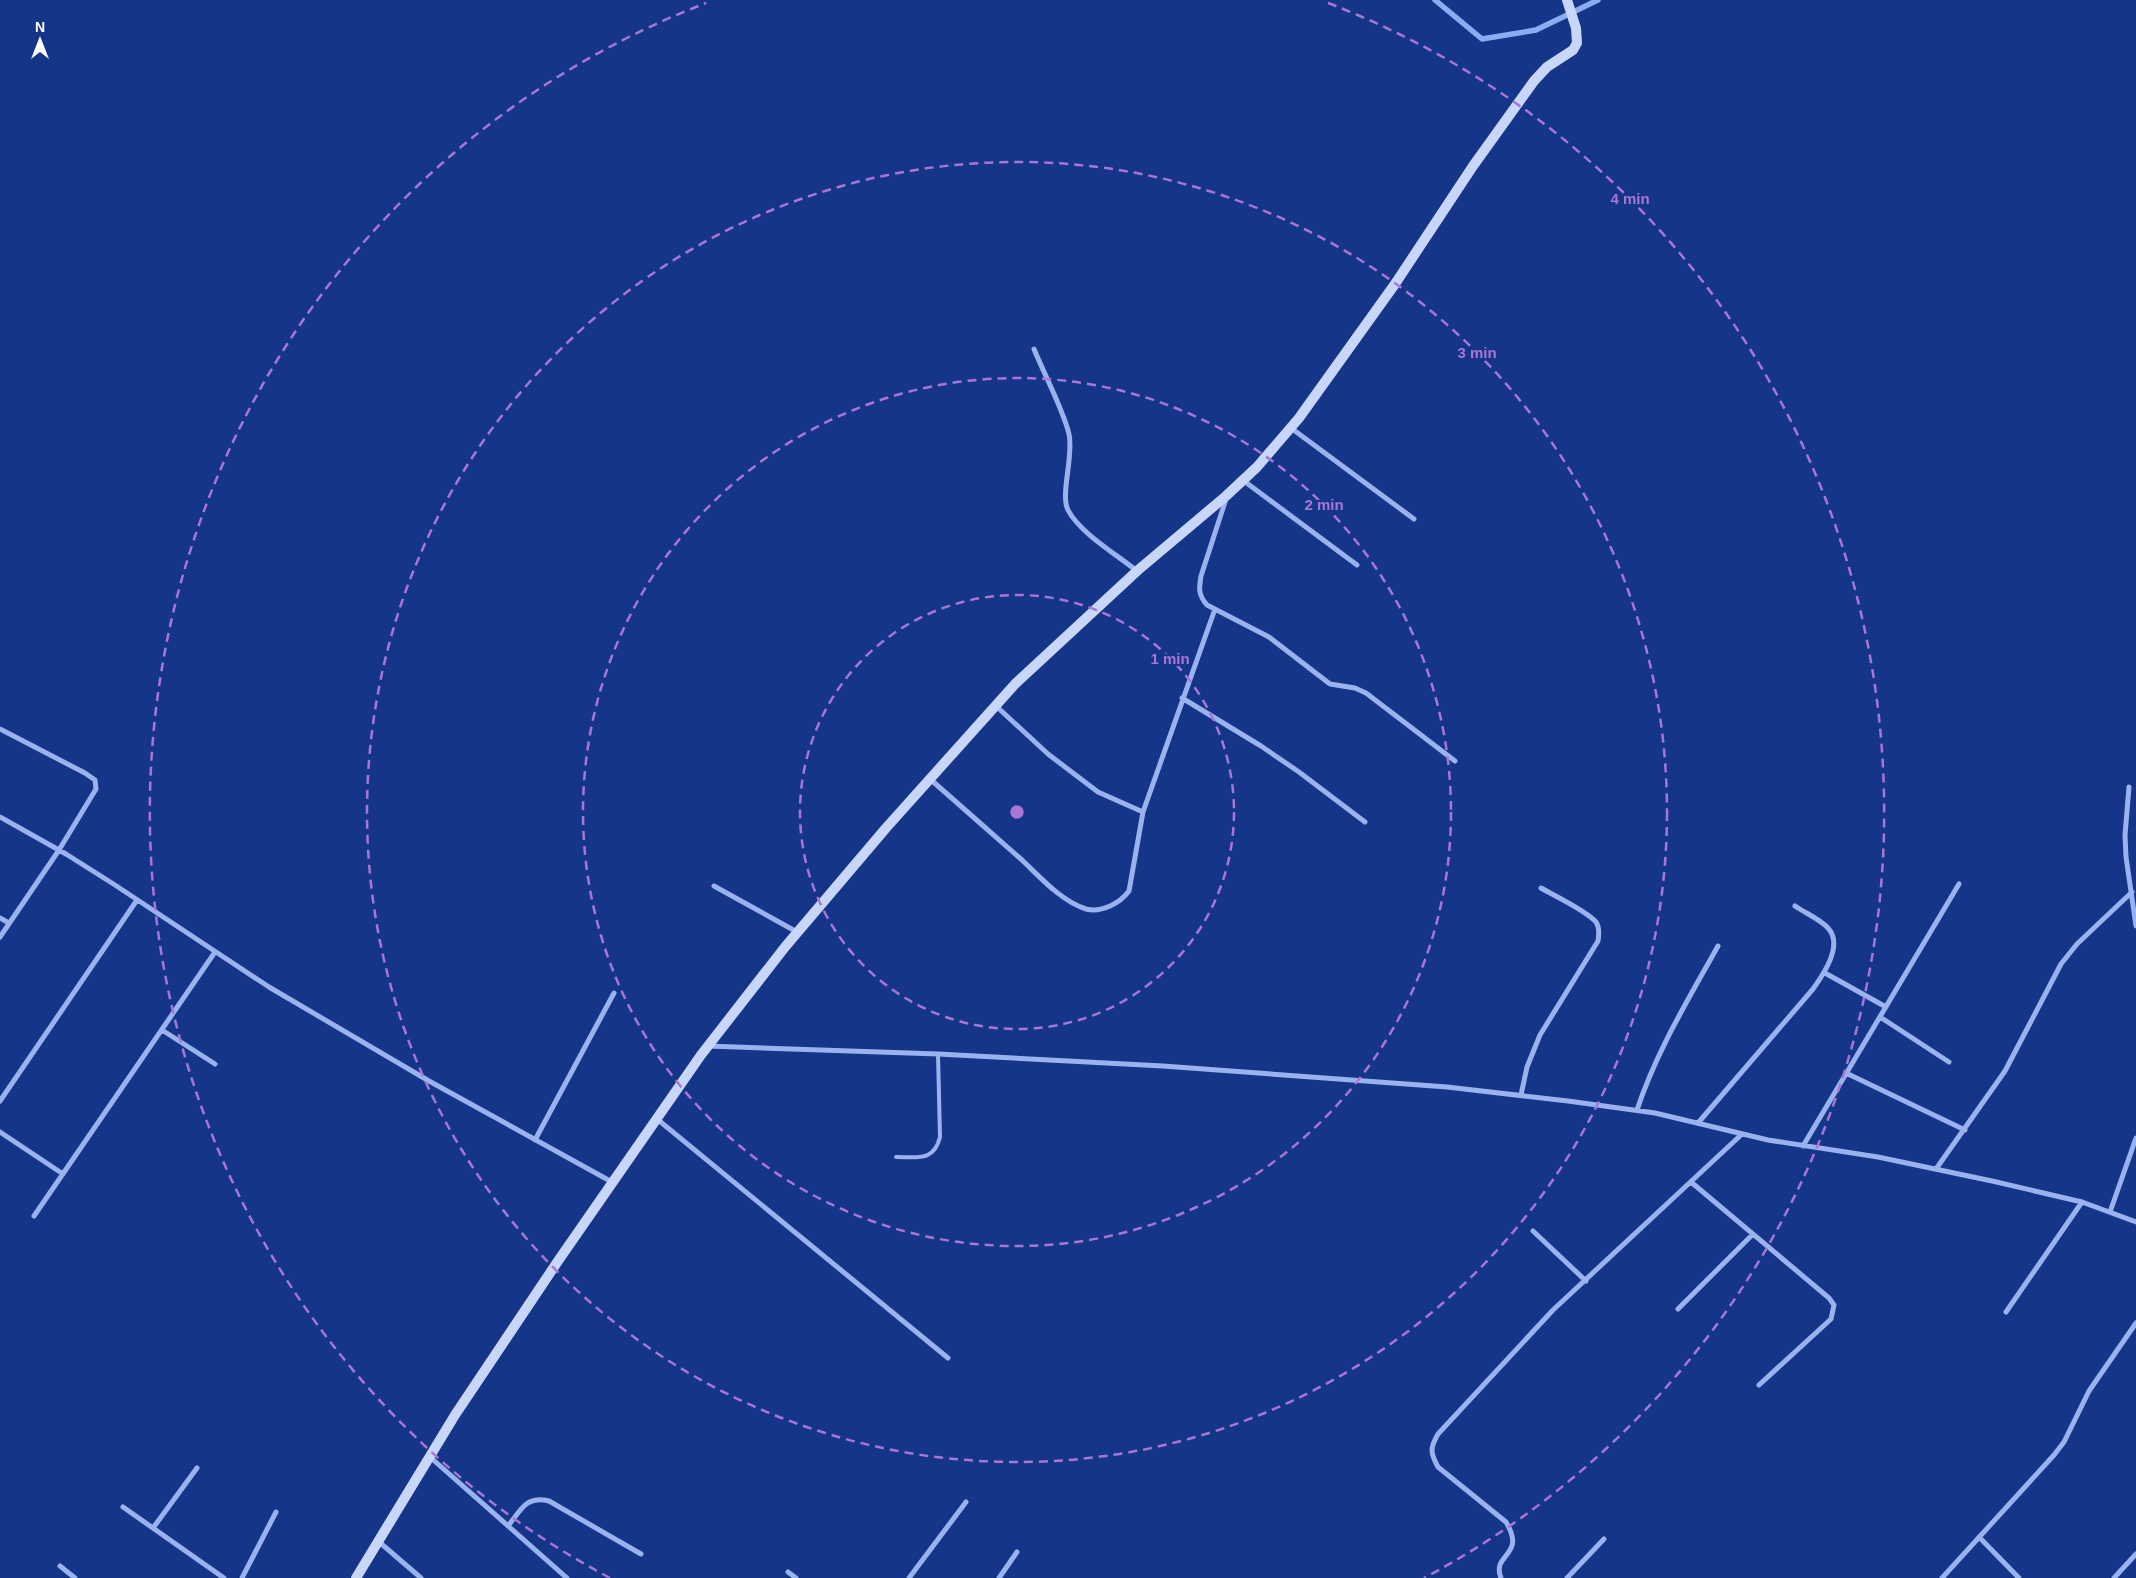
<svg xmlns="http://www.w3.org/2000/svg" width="2136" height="1578" font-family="Helvetica,sans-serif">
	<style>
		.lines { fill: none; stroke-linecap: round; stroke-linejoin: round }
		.stream { stroke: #8cacf2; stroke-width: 5.5 }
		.lane { stroke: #9ab3ef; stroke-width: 4 }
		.street { stroke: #9ab3ef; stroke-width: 5 }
		.secondary { stroke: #c8d6fa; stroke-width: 10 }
		.ring { fill: none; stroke: #a976d5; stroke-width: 2.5; stroke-dasharray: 9 6 }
		.centre { fill: #a976d5; stroke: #143588; stroke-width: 2.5 }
		.ring-label { font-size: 15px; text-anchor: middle; font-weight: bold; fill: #a976d5; stroke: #143588; stroke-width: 4.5; stroke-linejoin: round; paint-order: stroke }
	</style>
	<rect width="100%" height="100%" fill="#143588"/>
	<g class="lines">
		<path class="stream" d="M 1435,0 L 1482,39 L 1536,30 L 1598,0"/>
		<path class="lane" d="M 896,1157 C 917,1157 934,1162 940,1137 L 938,1054"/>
		<path class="street" d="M 1034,349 C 1044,374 1063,409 1069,434 C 1074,456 1060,494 1068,510 C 1080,533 1116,554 1137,571
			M 1291,428 L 1414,519
			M 1244,481 L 1357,565
			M 1226,499 L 1201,576 C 1199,588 1198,595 1207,605 L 1269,637 L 1330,684 L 1355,688 L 1366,693 L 1455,761
			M 1182,698 L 1261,746 L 1299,772 L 1365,822
			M 996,706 L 1048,754 L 1098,792 L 1143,812
			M 0,729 L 85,773 L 95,780 L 96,789 L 59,850 L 0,937
			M 930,779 C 961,806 991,833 1022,860 C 1040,877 1061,901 1086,909 C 1102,913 1120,903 1129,891 L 1143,812 L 1215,609
			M 2129,787 L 2125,835 L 2126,857 L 2136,926
			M 0,817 L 66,854 L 115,885 L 269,987 L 429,1081 L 612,1182
			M 714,886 L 797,932
			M 0,918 L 9,923
			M 1825,973 L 1886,1007
			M 1880,1017 L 1949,1062
			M 162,1030 L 215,1064
			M 708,1046 L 938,1054 L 1163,1066 L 1447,1087 L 1568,1101 L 1655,1113 L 1768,1140 L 1878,1157 L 1992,1181 L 2082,1202 L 2136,1222
			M 1846,1073 L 1965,1130
			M 1521,1095 L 1527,1067 L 1540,1035 L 1598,941 C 1599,935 1600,928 1596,922 C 1587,911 1555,896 1541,888
			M 0,1101 L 137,900
			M 1637,1110 C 1656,1052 1688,1000 1718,946
			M 657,1119 L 948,1358
			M 1698,1123 L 1813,989 C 1823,975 1844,945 1828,928 C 1820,919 1805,913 1795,906
			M 0,1132 L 63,1174
			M 535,1140 L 614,993
			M 1803,1146 L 1959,884
			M 1936,1169 L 2005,1071 L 2061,964 L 2077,944 L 2132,892
			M 1691,1182 L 1829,1298 L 1834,1305 L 1831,1319 L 1759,1385
			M 2110,1212 L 2136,1138
			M 34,1216 L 215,952
			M 1533,1231 L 1586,1281
			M 1678,1309 L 1753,1234
			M 2006,1312 L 2082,1202
			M 430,1457 L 567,1578
			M 123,1507 L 224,1578
			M 508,1526 C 521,1510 526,1495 549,1501 L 641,1554
			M 153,1528 L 197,1468
			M 1979,1537 L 2019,1578
			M 378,1541 L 421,1578
			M 60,1566 L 75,1578
			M 788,1572 L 796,1578
			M 242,1578 L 276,1512
			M 909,1578 L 966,1502
			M 999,1578 L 1017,1552
			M 1501,1578 C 1491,1553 1527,1557 1506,1522 L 1438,1467 C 1430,1452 1430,1448 1438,1434 L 1553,1310 L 1742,1134
			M 1567,1578 L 1604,1539
			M 1942,1578 L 2054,1455 L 2064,1442 L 2089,1391 L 2136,1323
			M 2114,1578 L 2136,1554"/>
		<path class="secondary" d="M 356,1578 L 455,1415 L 558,1261 L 701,1055 L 785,947 L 886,828 L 1015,684 L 1137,571 L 1226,496 L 1257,467 L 1299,418 L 1395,284 L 1473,166 L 1534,81 L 1547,67 L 1573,50 L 1577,43 L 1576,28 L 1567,0"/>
	</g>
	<g class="ring">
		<circle cx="1017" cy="812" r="217"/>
		<circle cx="1017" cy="812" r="434"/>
		<circle cx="1017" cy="812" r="650"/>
		<path d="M610 1578A867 867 0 0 1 706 3M1328 3A867 867 0 0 1 1424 1578"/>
	</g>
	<circle cx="1017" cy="812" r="8" class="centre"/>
	<g class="ring-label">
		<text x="1630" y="204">4 min</text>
		<text x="1477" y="358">3 min</text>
		<text x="1324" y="510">2 min</text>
		<text x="1170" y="664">1 min</text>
	</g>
	<g transform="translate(40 40)" stroke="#143588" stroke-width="4" paint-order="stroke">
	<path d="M0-4L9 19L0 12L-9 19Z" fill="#ffffff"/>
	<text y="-8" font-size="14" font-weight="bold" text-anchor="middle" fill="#ffffff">N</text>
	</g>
</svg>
